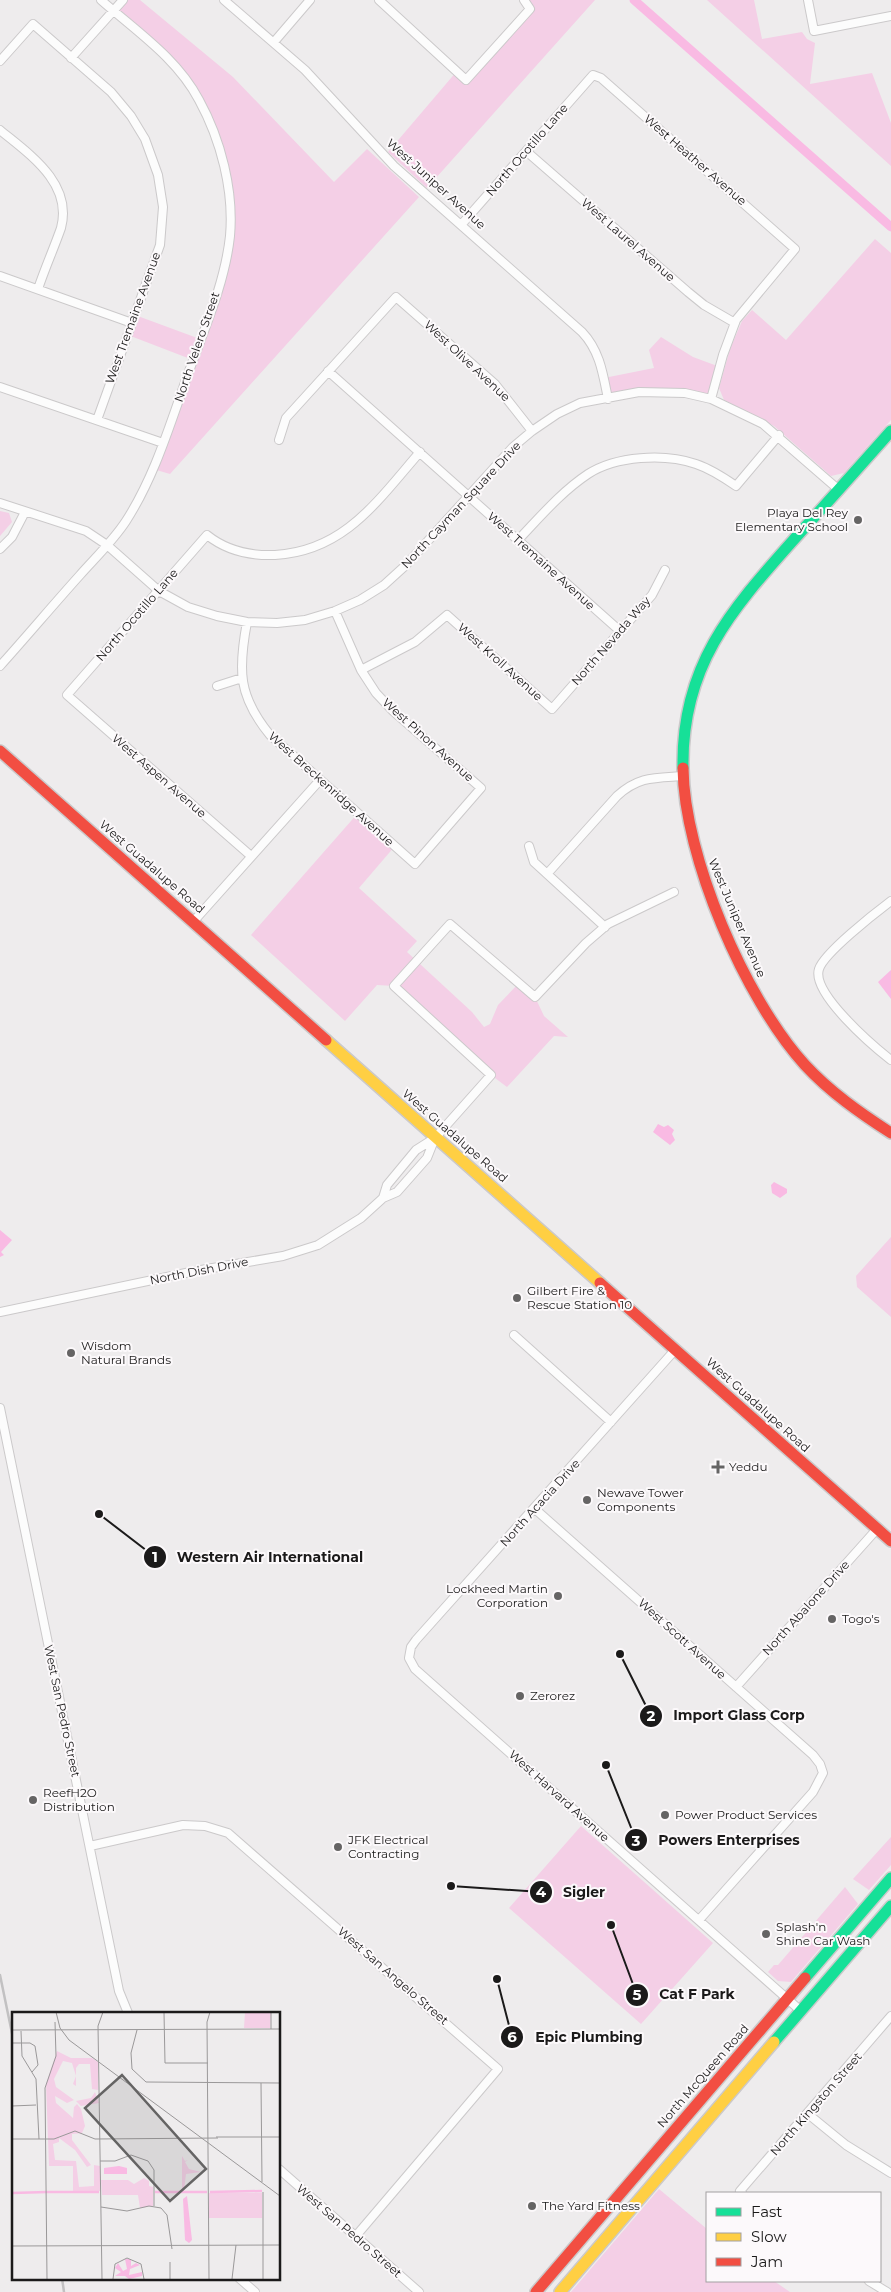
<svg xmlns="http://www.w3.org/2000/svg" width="891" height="2292" font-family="Montserrat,sans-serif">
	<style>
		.green { fill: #f4cfe6 }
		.water { fill: #f9bae3 }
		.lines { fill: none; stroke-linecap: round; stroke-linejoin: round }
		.canal { stroke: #f9bae3; stroke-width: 9 }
		.street-casing { stroke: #cbc9ca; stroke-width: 10 }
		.fast-casing { stroke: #cbc9ca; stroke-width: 14 }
		.slow-casing { stroke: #cbc9ca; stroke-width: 14 }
		.jam-casing { stroke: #cbc9ca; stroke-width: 14 }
		.street { stroke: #fcfcfc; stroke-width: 8 }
		.fast { stroke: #16e098; stroke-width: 11 }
		.slow { stroke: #ffcf43; stroke-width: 11 }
		.jam { stroke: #f24e42; stroke-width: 11 }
		.rail { stroke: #c2c1c2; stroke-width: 2.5 }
		.poi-dot { fill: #656464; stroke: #fcf9fb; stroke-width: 2 }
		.labels { text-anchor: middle; stroke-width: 4; stroke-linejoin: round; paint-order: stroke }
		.street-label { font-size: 12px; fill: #1b1a1a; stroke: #fcf9fb }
		.poi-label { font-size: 12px; fill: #1b1a1a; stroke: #fcf9fb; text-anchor: start }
		.inset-river { fill: none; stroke: #f9bae3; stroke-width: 2.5 }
		.inset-road { fill: none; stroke: #9a9899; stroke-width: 1 }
		.view { fill: #656464; fill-opacity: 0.15; stroke: #656464; stroke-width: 2.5 }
		.inset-edge { fill: none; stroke: #1b1a1a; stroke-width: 2.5 }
		.leader { fill: none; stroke: #1b1a1a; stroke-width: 2 }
		.callout-dot { fill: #1b1a1a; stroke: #fcf9fb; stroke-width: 2 }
		.mark-label { font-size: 15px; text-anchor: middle; font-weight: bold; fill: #fff }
		.callout-label { font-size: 14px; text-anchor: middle; font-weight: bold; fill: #1b1a1a; stroke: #fcf9fb; stroke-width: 4; stroke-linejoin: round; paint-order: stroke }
	</style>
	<rect width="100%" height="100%" fill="#eeeced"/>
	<path class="green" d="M 123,0 L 140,0 L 233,77 L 334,182 L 367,149 L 419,197 L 170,474 L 153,469 L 193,360 L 128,335 L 135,315 L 200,339 L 224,269 L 230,235 L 225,171 L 200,101 L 180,71 L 114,11 Z
		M 528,0 L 595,0 L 427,188 L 388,152 L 457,71 L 466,79 L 529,9 Z
		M 707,0 L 754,0 L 762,39 L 802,32 L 807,39 L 815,43 L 810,84 L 872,73 L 891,123 L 891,166 Z
		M 875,239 L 891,253 L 891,420 L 844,473 L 831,476 L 774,426 L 724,400 L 719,388 L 730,349 L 742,321 L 752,310 L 786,340 Z
		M 661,337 L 693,357 L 720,367 L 711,399 L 639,392 L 608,399 L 604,378 L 654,368 L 649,350 Z
		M 0,511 L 9,513 L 12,522 L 0,536 Z
		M 358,813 L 395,846 L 359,888 L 417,941 L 407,952 L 472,1012 L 484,1027 L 490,1024 L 498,1005 L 519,983 L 535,997 L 544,1016 L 568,1037 L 554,1036 L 507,1087 L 491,1075 L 394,986 L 377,985 L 345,1021 L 251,935 Z
		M 891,1237 L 891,1317 L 857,1287 L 856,1276 Z
		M 581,1826 L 713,1943 L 641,2024 L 509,1908 Z
		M 891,1837 L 891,1865 L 869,1890 L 853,1879 Z
		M 845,1887 L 858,1904 L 791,1982 L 778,1981 L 768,1972 L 774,1965 L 778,1965 Z
		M 659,2189 L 707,2229 L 707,2281 L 774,2281 L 790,2292 L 571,2292 Z"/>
	<path class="water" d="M 891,970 L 891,999 L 878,982 Z
		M 658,1124 L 664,1127 L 668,1125 L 674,1130 L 672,1134 L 675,1140 L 670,1145 L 653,1132 Z
		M 774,1182 L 787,1189 L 787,1193 L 780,1198 L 772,1193 L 771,1185 Z
		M 0,1230 L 12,1240 L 1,1252 L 4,1255 L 0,1257 Z"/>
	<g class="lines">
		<path class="canal" d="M 634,0 L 891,227"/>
		<g class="street-casing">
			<path id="street" d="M 224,0 L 305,70 L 394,166 L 582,332 C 600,351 603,374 608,399
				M 379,0 L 466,80 L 530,9 L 524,0
				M 808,0 L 814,31 L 891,16
				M 274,42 L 310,0
				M 71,58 L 123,0
				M 0,61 L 33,24 L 111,92 L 131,116 L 145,139 L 158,175 L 163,207 L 160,245 L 97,420
				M 0,130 C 29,154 73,183 61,228 C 54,248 45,268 38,289
				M 526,151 L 688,292 L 704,305 L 735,323
				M 461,225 L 593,75 L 601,78 L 795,249 L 736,320 L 723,355 L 711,399
				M 0,276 L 132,323
				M 328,371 L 620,631
				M 0,387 L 163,443
				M 279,440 L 286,418 L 396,297 L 495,384 L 532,431
				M 0,503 L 86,531 L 107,545 L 159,591 L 188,607 L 217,616 L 247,622 L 277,623 L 305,620 L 335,611 L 360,600 L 384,585 L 406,565 L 513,447 L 532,431 L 557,414 L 580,403 L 639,392 L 685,393 L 711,399 L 763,424 L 839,490
				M 518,540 C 540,517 561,492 588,474 C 616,456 664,453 696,464 C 711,469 723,477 736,486 L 779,435
				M 0,549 L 12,537 L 25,512
				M 247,622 C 238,670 238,696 270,735 L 415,864 L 481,788 L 393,711 L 376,693 L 361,670 L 335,611
				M 0,666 C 27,636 53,605 80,575 C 95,558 113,541 126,521 C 155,476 170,424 188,374 C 204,330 225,283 230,236 C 234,191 221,140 199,100 C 177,58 136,31 101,0
				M 361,670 L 415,642 L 447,615 L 552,709 L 652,595 L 665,570
				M 217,686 L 242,678
				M 529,846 L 534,862 L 605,927
				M 251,856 L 67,695 L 207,535 C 227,551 249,556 275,555 C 345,551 378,500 420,452
				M 547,874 L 617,796 C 639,776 655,778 683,776
				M 891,901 C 875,913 824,953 819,969 C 811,993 873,1046 891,1060
				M 193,922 L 320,780
				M 383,1198 L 387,1185 L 416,1150 L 435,1138 L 491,1075 L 394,986 L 450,924 L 535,997 L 586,943 L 608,924 L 674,892
				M 0,1312 L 195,1271 L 283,1256 L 318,1245 L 361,1218 L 383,1198 L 397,1192 L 427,1158 L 435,1138
				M 514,1335 L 611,1422
				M 675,1350 L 416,1640 L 411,1647 L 409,1658 L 415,1669 L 801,2011
				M 0,1408 L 119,1991 L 128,2013
				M 535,1509 L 813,1755 L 820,1764 L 823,1773 L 813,1792 L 699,1920
				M 736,1687 L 877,1529
				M 90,1846 L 183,1825 L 205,1826 L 228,1833 L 498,2069 L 355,2237
				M 808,2114 L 846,2145 L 891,2173
				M 279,2169 L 419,2292
				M 742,2193 L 740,2191 L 891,2016
				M 239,2278 L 255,2292
				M 869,2281 L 887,2292"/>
		</g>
		<g class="fast-casing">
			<path id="fast" d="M 683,768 C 681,664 733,608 797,536 C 829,501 860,466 891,431
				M 805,1978 L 891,1878
				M 774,2042 L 891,1906"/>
		</g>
		<g class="slow-casing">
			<path id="slow" d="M 326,1040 L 600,1283
				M 560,2292 L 774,2042"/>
		</g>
		<g class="jam-casing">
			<path id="jam" d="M 0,751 L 326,1040
				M 683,768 C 684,857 745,999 805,1065 C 830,1092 860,1113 891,1133
				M 600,1283 L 891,1541
				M 536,2292 L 805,1978"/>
		</g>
		<use href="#street" class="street"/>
		<use href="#fast" class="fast"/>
		<use href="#slow" class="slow"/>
		<use href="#jam" class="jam"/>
		<path class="rail" d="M 0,1975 L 14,2043
			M 62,2278 L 64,2292"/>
	</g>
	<g class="poi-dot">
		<circle cx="858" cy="520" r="5"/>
		<circle cx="517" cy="1298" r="5"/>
		<circle cx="71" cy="1353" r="5"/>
		<path d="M715.5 1459.5h5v5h5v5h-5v5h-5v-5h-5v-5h5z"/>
		<circle cx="587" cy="1500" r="5"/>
		<circle cx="558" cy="1596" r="5"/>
		<circle cx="832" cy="1619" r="5"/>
		<circle cx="520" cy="1696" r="5"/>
		<circle cx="33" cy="1800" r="5"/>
		<circle cx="665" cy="1815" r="5"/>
		<circle cx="338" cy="1847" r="5"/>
		<circle cx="766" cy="1934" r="5"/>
		<circle cx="532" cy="2206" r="5"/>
	</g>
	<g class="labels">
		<g class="street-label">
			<text transform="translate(527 150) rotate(-49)" y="4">North Ocotillo Lane</text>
			<text transform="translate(695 160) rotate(41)" y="4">West Heather Avenue</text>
			<text transform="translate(436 184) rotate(42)" y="4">West Juniper Avenue</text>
			<text transform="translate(628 240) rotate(41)" y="4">West Laurel Avenue</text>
			<text transform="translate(133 318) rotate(-70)" y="4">West Tremaine Avenue</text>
			<text transform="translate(197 347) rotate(-71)" y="4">North Velero Street</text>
			<text transform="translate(467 361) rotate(43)" y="4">West Olive Avenue</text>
			<text transform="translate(461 505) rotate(-47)" y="4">North Cayman Square Drive</text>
			<text transform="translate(541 561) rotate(42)" y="4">West Tremaine Avenue</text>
			<text transform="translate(137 615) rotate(-49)" y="4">North Ocotillo Lane</text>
			<text transform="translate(611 641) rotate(-49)" y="4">North Nevada Way</text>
			<text transform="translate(500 662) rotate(42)" y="4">West Kroll Avenue</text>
			<text transform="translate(428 740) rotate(42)" y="4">West Pinon Avenue</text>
			<text transform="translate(159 776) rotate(41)" y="4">West Aspen Avenue</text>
			<text transform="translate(331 789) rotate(42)" y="4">West Breckenridge Avenue</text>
			<text transform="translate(152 867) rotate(41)" y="4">West Guadalupe Road</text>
			<text transform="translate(737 918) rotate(67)" y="4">West Juniper Avenue</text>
			<text transform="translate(455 1136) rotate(41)" y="4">West Guadalupe Road</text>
			<text transform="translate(199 1271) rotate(-11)" y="4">North Dish Drive</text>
			<text transform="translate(758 1405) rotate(42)" y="4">West Guadalupe Road</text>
			<text transform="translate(540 1503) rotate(-48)" y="4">North Acacia Drive</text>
			<text transform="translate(806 1608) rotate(-48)" y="4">North Abalone Drive</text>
			<text transform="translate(682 1639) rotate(42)" y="4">West Scott Avenue</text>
			<text transform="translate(62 1711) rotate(78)" y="4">West San Pedro Street</text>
			<text transform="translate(559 1796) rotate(42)" y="4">West Harvard Avenue</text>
			<text transform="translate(393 1976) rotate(41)" y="4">West San Angelo Street</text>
			<text transform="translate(703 2076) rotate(-49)" y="4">North McQueen Road</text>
			<text transform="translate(816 2104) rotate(-49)" y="4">North Kingston Street</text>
			<text transform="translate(349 2231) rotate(41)" y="4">West San Pedro Street</text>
		</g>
		<g class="poi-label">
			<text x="848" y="517" text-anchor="end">Playa Del Rey<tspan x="848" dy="14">Elementary School</tspan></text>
			<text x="527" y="1295">Gilbert Fire &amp;<tspan x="527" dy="14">Rescue Station 10</tspan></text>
			<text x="81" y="1350">Wisdom<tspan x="81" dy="14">Natural Brands</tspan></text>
			<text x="729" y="1471">Yeddu</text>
			<text x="597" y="1497">Newave Tower<tspan x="597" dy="14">Components</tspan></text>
			<text x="548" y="1593" text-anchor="end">Lockheed Martin<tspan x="548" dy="14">Corporation</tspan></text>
			<text x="842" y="1623">Togo's</text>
			<text x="530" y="1700">Zerorez</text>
			<text x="43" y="1797">ReefH2O<tspan x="43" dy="14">Distribution</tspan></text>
			<text x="675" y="1819">Power Product Services</text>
			<text x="348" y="1844">JFK Electrical<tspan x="348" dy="14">Contracting</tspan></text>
			<text x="776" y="1931">Splash'n<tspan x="776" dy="14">Shine Car Wash</tspan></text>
			<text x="542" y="2210">The Yard Fitness</text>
		</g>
	</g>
	<g transform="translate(12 2012)">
		<rect width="268" height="268" fill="#eeeced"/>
		<path d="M 233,0 L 259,1 L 258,16 L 232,16 ZM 45,39 L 59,46 L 80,46 L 86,50 L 86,78 L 80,77 L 78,52 L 67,52 L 64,56 L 64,74 L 61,72 L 64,64 L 60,51 L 51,49 L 42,67 L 44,75 L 62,88 L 55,91 L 43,84 L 44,91 L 61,106 L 62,95 L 65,92 L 69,97 L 73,114 L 70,121 L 60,122 L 60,128 L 79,153 L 75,155 L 63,138 L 47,126 L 47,130 L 41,132 L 43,148 L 64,149 L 67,175 L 82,174 L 82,153 L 88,154 L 88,179 L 61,180 L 61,154 L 37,154 L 34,72 ZM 83,80 L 87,91 L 69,94 L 64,89 L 79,86 ZM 170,144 L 173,149 L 176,148 L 173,150 L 177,157 L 189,160 L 174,162 L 172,179 L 170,179 ZM 132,166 L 137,169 L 137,174 L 141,175 L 141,194 L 128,196 L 126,183 L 90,183 L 89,168 L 116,168 L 122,172 ZM 197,181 L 250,181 L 250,206 L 197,206 Z" fill="#f4cfe6"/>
		<path d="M 107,154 L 115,156 L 115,162 L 92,162 L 92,156 ZM 175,184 L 180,228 L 177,231 L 173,228 L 171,187 ZM 113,247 L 119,247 L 119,254 L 124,251 L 128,253 L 118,257 L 117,263 L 130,260 L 130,264 L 117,267 L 113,264 L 103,264 L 109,260 L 103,256 L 106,251 L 111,259 L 115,257 Z" fill="#f9bae3"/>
		<path class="inset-river" d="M 35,180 L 87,180M 143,180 L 195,180M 198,180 L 250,179M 0,181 L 35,180"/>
		<path class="inset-road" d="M 44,0 L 48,16 L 57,28 L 268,184M 152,0 L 153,51 L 196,51M 259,17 L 259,0M 0,18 L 268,17M 125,18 L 119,41 L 120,57 L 134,70 L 268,71M 9,19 L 10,44 L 24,67 L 27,127M 0,31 L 18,31 L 23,34 L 26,53 L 20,60M 249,71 L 250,170M 0,94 L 24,93M 204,125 L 268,125M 0,127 L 42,127 L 63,119 L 83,127 L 206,126M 88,149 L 103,149 L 119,143 L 136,149 L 142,158 L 142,194M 251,180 L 251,267M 89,195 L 115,199 L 137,194 L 149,196 L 155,203 L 160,237M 0,234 L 268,233M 158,250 L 158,267M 35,267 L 33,76 L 44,44 L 43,10M 90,267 L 86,14 L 91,0M 101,267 L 103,252 L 115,246 L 129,252 L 132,267M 197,267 L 195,10 L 198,0M 220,267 L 224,233"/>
		<path class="view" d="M 110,63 L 194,157 L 158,189 L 73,96 Z"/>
		<rect width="268" height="268" class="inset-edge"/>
	</g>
	<path class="leader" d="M99 1514L155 1557M620 1654L651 1716M606 1765L636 1840M451 1886L541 1892M611 1925L637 1995M497 1979L512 2037"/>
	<g class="callout-dot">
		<circle cx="99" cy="1514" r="5"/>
		<circle cx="620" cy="1654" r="5"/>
		<circle cx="606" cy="1765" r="5"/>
		<circle cx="451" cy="1886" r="5"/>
		<circle cx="611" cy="1925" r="5"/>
		<circle cx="497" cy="1979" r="5"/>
		<circle cx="155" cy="1557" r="12"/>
		<circle cx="651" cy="1716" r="12"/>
		<circle cx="636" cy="1840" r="12"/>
		<circle cx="541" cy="1892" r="12"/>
		<circle cx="637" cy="1995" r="12"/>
		<circle cx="512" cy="2037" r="12"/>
	</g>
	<g class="mark-label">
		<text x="155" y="1562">1</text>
		<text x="651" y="1721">2</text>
		<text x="636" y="1846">3</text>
		<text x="541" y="1897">4</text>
		<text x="637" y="2000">5</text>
		<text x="512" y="2042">6</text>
	</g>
	<g class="callout-label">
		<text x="270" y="1562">Western Air International</text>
		<text x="739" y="1720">Import Glass Corp</text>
		<text x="729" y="1845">Powers Enterprises</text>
		<text x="584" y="1897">Sigler</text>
		<text x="697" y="1999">Cat F Park</text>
		<text x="589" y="2042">Epic Plumbing</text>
	</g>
	<rect x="706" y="2192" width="175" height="90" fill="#fcf9fb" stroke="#a2a0a1"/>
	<rect x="716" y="2208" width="25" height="8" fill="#16e098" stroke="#a2a0a1"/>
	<text x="751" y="2217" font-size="15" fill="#1b1a1a">Fast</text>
	<rect x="716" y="2233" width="25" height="8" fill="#ffcf43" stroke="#a2a0a1"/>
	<text x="751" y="2242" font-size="15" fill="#1b1a1a">Slow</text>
	<rect x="716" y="2258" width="25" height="8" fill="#f24e42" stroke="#a2a0a1"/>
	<text x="751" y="2267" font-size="15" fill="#1b1a1a">Jam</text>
</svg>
